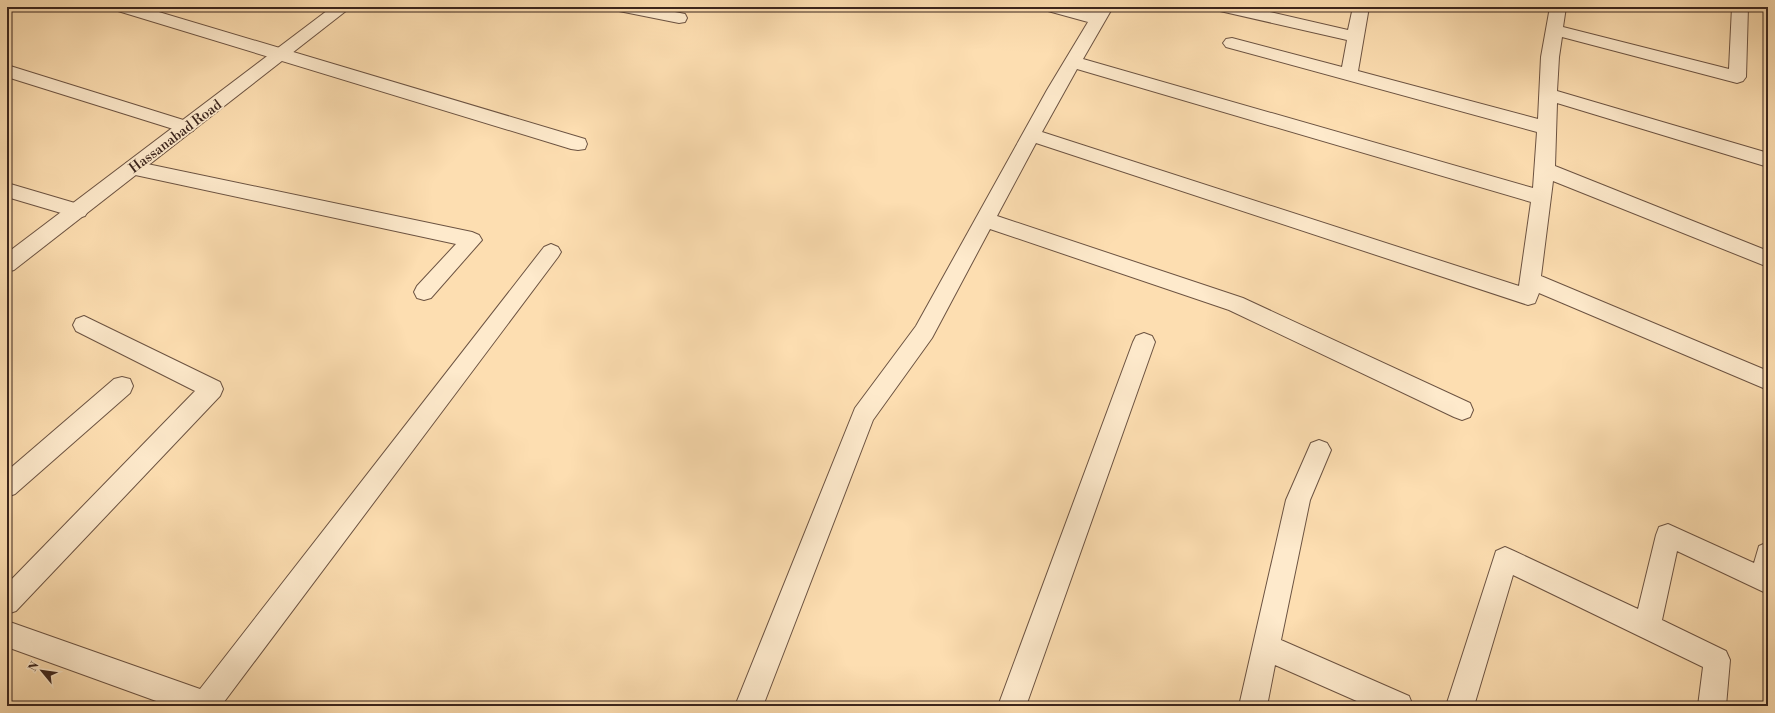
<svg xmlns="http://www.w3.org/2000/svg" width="1775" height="713" font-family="'Libre Bodoni',serif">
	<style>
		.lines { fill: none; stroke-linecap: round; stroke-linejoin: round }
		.minor-casing { stroke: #6c5342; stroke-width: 2 }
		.tertiary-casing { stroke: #6c5342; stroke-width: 2 }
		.minor { fill: #feeacc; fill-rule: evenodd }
		.tertiary { fill: #feeacc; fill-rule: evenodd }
		.labels { text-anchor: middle; stroke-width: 3.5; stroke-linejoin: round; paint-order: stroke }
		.street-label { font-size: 14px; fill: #3b251d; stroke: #feeacc }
	</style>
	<rect width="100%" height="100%" fill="#fddeb1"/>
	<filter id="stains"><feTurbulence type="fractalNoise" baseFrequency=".005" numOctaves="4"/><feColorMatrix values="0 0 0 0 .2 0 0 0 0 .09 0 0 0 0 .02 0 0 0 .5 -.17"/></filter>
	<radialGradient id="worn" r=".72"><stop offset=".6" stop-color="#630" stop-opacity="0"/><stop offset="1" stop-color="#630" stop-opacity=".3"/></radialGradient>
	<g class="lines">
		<g class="minor-casing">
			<path id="minor" d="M 116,7 L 142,7 L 585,139 L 587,144 L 585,149 L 578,150 L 571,149 L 118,11 Z
				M 617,7 L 650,7 L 685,14 L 687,18 L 685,22 L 679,23 L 619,11 Z
				M 1046,7 L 1073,7 L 1093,12 L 1097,7 L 1113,7 L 1083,59 L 1533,188 L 1537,132 L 1226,47 L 1223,43 L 1226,39 L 1232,38 L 1342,67 L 1347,40 L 1220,11 L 1218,7 L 1248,7 L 1348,30 L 1353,7 L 1369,7 L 1358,71 L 1538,119 L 1541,57 L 1550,7 L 1566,7 L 1563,27 L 1729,69 L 1732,7 L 1748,7 L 1746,77 L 1743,81 L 1737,83 L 1562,37 L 1559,57 L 1557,91 L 1768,153 L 1768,167 L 1557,103 L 1555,166 L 1768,251 L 1768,267 L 1553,181 L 1541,276 L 1768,371 L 1768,390 L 1539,293 L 1535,303 L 1528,305 L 1036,143 L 997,216 L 1243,298 L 1470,403 L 1473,410 L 1470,417 L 1462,420 L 1454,417 L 1229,310 L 990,229 L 932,338 L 873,420 L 763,706 L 735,706 L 855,408 L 916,326 L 1047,90 L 1088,22 L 1048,11 ZM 1077,69 L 1531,202 L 1519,286 L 1042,132 Z
				M 7,65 L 193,123 L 195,127 L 193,131 L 186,133 L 7,77 Z
				M 133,161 L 472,232 L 479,235 L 482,240 L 431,298 L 424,300 L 417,298 L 414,292 L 417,286 L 456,244 L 126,173 L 123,168 L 126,163 Z
				M 7,183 L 85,206 L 88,211 L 85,216 L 78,218 L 7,197 Z
				M 551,244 L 558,247 L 561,252 L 558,257 L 221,706 L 170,706 L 7,647 L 7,621 L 200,689 L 544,247 Z
				M 84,316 L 220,382 L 223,389 L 220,396 L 16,611 L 7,614 L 7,584 L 195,391 L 76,331 L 73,325 L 76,319 Z
				M 1144,333 L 1152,336 L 1155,342 L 1026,706 L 998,706 L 1133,342 L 1136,336 Z
				M 122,377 L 130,379 L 133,386 L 130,393 L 15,494 L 7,497 L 7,471 L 114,379 Z
				M 1319,440 L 1327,443 L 1331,450 L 1310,500 L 1281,640 L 1409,696 L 1413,706 L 1368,706 L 1275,665 L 1267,706 L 1239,706 L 1286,500 L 1311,443 Z
				M 1668,524 L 1754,563 L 1759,546 L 1768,542 L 1768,594 L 1677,551 L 1662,620 L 1726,651 L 1730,660 L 1726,706 L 1698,706 L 1703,667 L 1513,575 L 1474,706 L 1446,706 L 1496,551 L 1505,547 L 1514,551 L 1638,609 L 1656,535 L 1659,527 Z"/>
		</g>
		<g class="tertiary-casing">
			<path id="tertiary" d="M 332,7 L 351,7 L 14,270 L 7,272 L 7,253 Z"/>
		</g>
		<use href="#minor" class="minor"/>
		<use href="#tertiary" class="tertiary"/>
	</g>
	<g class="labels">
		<g class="street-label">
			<text transform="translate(175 136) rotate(-37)" y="5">Hassanabad Road</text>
		</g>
	</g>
	<rect width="1775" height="713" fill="none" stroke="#fddeb1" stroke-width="24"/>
	<rect x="8" y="8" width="1759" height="697" fill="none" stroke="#3b251d" stroke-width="2"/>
	<rect x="12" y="12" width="1751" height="689" fill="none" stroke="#3b251d"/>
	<g transform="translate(42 671) rotate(299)" stroke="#feeacc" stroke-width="3" paint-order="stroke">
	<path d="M0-3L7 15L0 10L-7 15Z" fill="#3b251d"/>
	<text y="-6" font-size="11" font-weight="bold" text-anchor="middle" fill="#3b251d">N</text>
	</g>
	<rect width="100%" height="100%" filter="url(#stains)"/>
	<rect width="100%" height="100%" fill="url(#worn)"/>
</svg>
